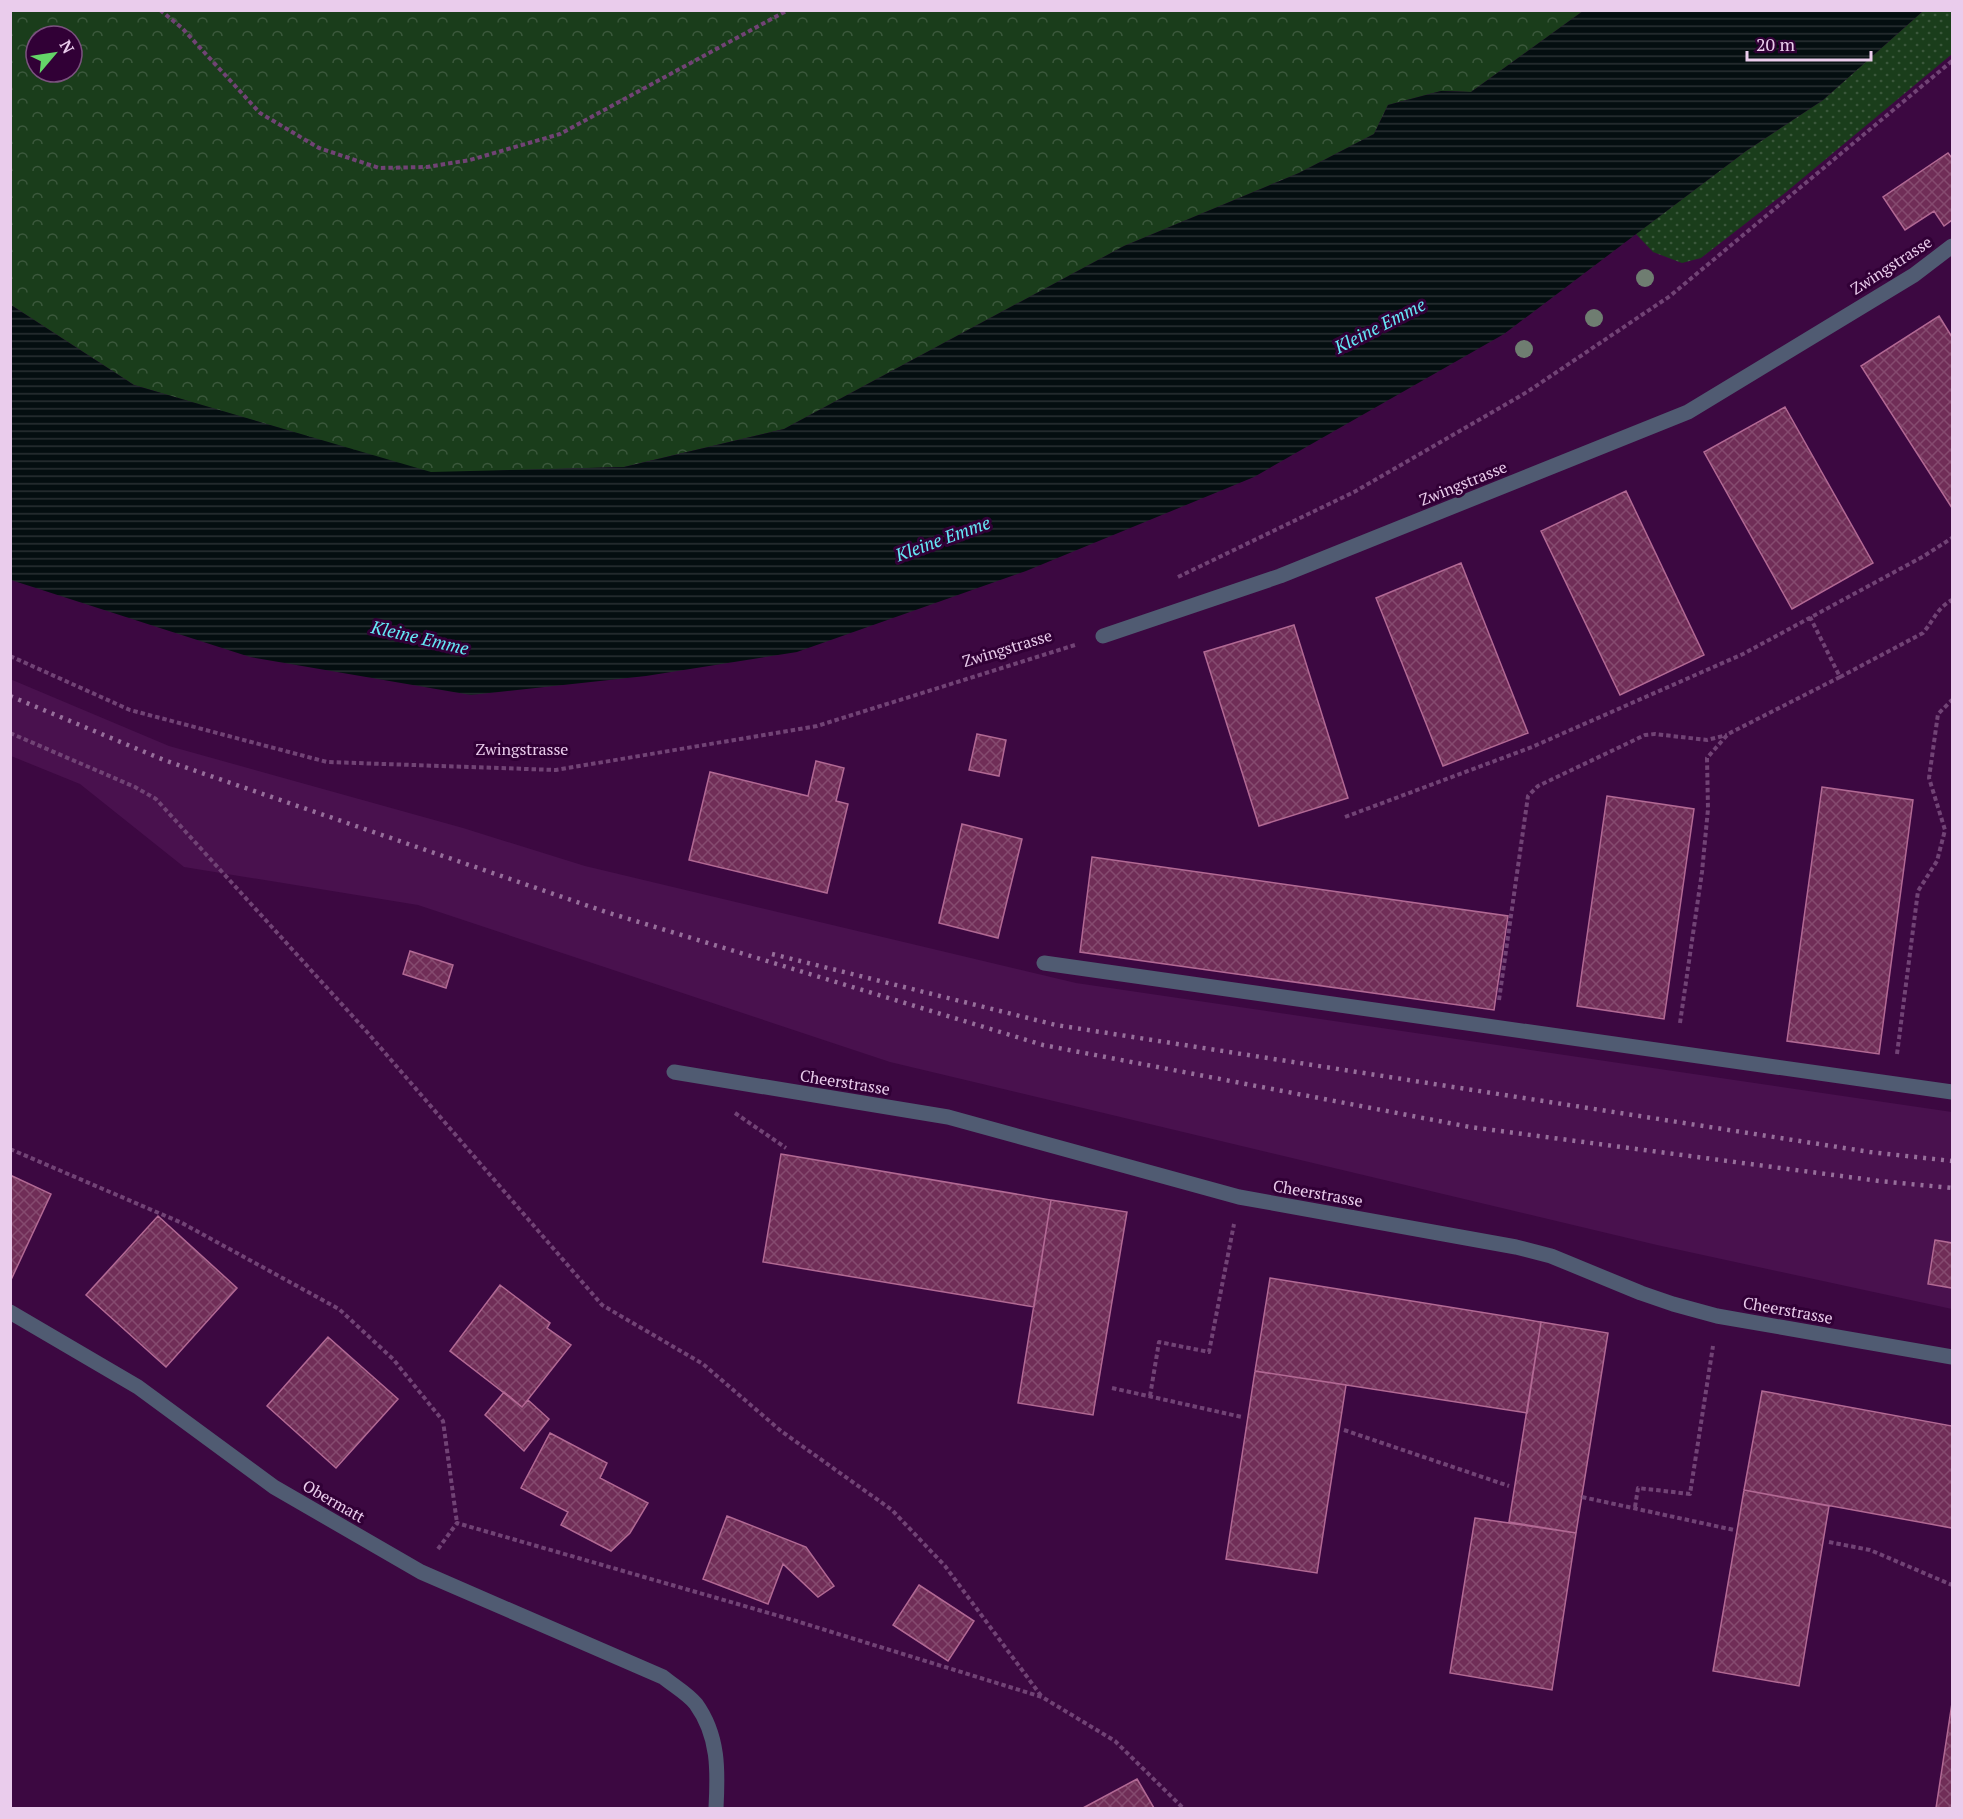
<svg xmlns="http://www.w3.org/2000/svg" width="1963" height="1819" font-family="'PT Serif',serif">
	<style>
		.built { fill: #49114e }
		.grass { fill: url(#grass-dots) }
		.forest { fill: url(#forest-crowns); fill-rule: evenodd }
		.water { fill: url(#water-rules) }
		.building { fill: url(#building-cross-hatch); stroke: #b26994; stroke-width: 1.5 }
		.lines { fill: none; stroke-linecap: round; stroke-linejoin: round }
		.path { stroke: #714375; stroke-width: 4; stroke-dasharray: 4.5 3; stroke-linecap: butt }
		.lane { stroke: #505b72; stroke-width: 15 }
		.street { stroke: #505b72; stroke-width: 15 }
		.rail { stroke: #976f9b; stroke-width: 4.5; stroke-dasharray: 3 6; stroke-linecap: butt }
		.tree { fill: #6f7d71 }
		.labels { text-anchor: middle; stroke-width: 6; stroke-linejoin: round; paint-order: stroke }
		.street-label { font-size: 16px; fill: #eaccec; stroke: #310036 }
		.water-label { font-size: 18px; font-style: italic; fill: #65e9f6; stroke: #310036 }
	</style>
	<defs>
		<pattern id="grass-dots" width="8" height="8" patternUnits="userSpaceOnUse" patternTransform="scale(1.5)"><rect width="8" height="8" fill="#1a3d1b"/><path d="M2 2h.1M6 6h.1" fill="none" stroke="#3b583c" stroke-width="1.8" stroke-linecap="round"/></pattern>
		<pattern id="forest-crowns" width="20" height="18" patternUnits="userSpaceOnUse" patternTransform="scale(1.5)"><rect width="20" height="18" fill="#1a3d1b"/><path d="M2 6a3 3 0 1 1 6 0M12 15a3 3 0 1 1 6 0" fill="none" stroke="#3b583c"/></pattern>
		<pattern id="water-rules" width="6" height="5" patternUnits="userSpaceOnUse" patternTransform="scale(1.5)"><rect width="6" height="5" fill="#040e10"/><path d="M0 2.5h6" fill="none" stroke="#293033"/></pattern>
		<pattern id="building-cross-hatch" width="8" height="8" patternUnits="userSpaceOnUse" patternTransform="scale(1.5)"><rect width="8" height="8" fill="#702d57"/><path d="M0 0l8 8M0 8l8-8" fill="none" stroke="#854a6f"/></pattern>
	</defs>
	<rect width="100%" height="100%" fill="#3c0841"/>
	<path class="built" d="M 10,679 L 169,746 L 463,828 L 585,866 L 1076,983 L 1952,1112 L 1952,1309 L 1657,1245 L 890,1062 L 418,905 L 184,867 L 80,784 L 11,756 Z"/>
	<path class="grass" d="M 1923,11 L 1952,11 L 1952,54 L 1785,193 L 1701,258 L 1682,263 L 1653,252 L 1636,234 L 1746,151 L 1823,100 Z"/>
	<path class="forest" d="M 10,11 L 1583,11 L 1471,92 L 1441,91 L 1388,105 L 1374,134 L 1299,173 L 1124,246 L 784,429 L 624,467 L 431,473 L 134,385 L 11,305 ZM 36,36 L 72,36 L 72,72 L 36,72 Z"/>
	<path class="water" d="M 1583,11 L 1923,11 L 1823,100 L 1746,151 L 1504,334 L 1254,477 L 1026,571 L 797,652 L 646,676 L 471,695 L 250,657 L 11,580 L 11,305 L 134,385 L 431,472 L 624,467 L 784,429 L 1124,246 L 1299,173 L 1374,134 L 1388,105 L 1441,91 L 1471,92 Z"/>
	<path class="building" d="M 1948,153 L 1952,158 L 1952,220 L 1944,226 L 1934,211 L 1905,230 L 1883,197 Z
		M 1939,316 L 1952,337 L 1952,508 L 1861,366 Z
		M 1785,407 L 1873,563 L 1792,609 L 1704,452 Z
		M 1626,491 L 1704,655 L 1620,695 L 1541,531 Z
		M 1461,563 L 1528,733 L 1443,766 L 1376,598 Z
		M 1294,625 L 1348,798 L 1259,826 L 1204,652 Z
		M 977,734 L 1006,740 L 999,776 L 969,770 Z
		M 816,761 L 844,768 L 836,801 L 848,804 L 827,893 L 689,860 L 710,772 L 808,796 Z
		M 1822,787 L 1913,800 L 1879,1054 L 1787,1041 Z
		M 1607,796 L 1694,809 L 1664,1019 L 1577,1006 Z
		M 962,824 L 1022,839 L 998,938 L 939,923 Z
		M 1092,857 L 1508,916 L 1494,1010 L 1080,952 Z
		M 410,951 L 453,965 L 446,988 L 403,974 Z
		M 781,1154 L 1051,1200 L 1034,1307 L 763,1262 Z
		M 10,1175 L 51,1194 L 10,1282 Z
		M 1051,1200 L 1127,1212 L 1093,1415 L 1018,1403 Z
		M 158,1216 L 237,1288 L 166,1367 L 86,1295 Z
		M 1935,1240 L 1952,1243 L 1952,1288 L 1928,1284 Z
		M 1270,1278 L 1541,1322 L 1527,1413 L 1255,1371 Z
		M 500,1285 L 550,1323 L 547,1328 L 571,1345 L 522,1407 L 450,1351 Z
		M 1541,1322 L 1608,1333 L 1576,1533 L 1509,1522 Z
		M 328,1337 L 398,1399 L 336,1468 L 267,1406 Z
		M 1255,1371 L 1346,1385 L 1317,1573 L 1226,1559 Z
		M 1762,1391 L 1952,1426 L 1952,1528 L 1744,1490 Z
		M 504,1392 L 522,1407 L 528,1400 L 549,1419 L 524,1451 L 485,1415 Z
		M 550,1433 L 607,1463 L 600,1478 L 648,1503 L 630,1533 L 611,1551 L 561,1525 L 568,1512 L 521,1488 Z
		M 1744,1490 L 1829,1506 L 1799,1686 L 1713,1671 Z
		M 727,1516 L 806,1547 L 834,1586 L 818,1597 L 783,1564 L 768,1604 L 703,1579 Z
		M 1475,1518 L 1576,1533 L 1552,1690 L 1450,1673 Z
		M 919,1585 L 974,1621 L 948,1661 L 893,1625 Z
		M 1952,1703 L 1952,1808 L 1936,1808 Z
		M 1137,1779 L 1154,1808 L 1083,1808 Z"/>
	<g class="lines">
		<path class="path" d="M 160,10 L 182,28 L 260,113 L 319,148 L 379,168 L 427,167 L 470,160 L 560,134 L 788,10
			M 1178,577 L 1356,491 L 1527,392 L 1670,296 L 1952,61
			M 10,656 L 130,710 L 327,762 L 556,770 L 817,726 L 1075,645
			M 1840,677 L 1923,633 C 1934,620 1937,608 1952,600
			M 10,733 L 135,787 L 156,799 L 367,1032 L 602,1305 L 703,1364 L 781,1431 L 892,1510 L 945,1566 L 1042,1697
			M 1345,817 L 1532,747 L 1743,654 L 1924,556 L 1952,538
			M 1499,1000 L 1528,796 L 1538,786 L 1645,735 L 1655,734 L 1707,740 L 1727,735
			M 1680,1023 L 1702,872 L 1708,809 L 1707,758 L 1728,734 L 1840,677 L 1810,617
			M 1897,1054 L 1918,891 L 1937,861 L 1945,830 L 1929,778 L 1938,714 L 1952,700
			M 735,1113 L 786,1148
			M 10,1149 L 182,1223 L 339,1309 L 393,1359 L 443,1421 L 457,1523
			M 1112,1388 L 1242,1417
			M 1150,1396 L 1159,1342 L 1209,1352 L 1234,1224
			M 1344,1430 L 1509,1486
			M 1582,1497 L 1734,1530
			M 1635,1507 L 1638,1488 L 1690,1494 L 1713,1346
			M 1829,1542 L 1870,1550 L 1952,1585
			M 438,1549 L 457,1523 L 793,1620 L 1042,1697 L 1115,1741 L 1183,1808"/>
		<path class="lane" d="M 1103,636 L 1280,576 L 1688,412 L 1914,275 L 1952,246
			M 1044,963 L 1952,1092"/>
		<path class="street" d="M 674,1072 L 948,1117 L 1239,1197 L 1516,1247 L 1551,1256 L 1641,1293 L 1673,1304 L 1717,1316 L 1952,1357
			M 10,1312 L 138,1387 L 274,1487 L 421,1572 L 663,1677 C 674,1686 688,1694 696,1704 C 719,1736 718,1771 716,1808"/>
		<path class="rail" d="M 10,696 L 164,760 L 606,912 L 1043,1045 L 1470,1127 L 1879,1181 L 1952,1188
			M 772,954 L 1056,1025 L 1870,1152 L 1952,1161"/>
	</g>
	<g class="tree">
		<circle cx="1645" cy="278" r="9"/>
		<circle cx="1594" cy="318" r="9"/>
		<circle cx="1524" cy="349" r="9"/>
	</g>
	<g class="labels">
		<g class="street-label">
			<text transform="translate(1891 265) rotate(-33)" y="6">Zwingstrasse</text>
			<text transform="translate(1463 483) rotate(-22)" y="6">Zwingstrasse</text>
			<text transform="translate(1007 648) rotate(-17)" y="6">Zwingstrasse</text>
			<text x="522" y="755">Zwingstrasse</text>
			<text transform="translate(845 1082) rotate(9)" y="6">Cheerstrasse</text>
			<text transform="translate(1318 1193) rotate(10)" y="6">Cheerstrasse</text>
			<text transform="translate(1788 1310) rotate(10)" y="6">Cheerstrasse</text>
			<text transform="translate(334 1501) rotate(30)" y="6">Obermatt</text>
		</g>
		<g class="water-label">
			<text transform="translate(1380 326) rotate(-27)" y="6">Kleine Emme</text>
			<text transform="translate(943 539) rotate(-20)" y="6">Kleine Emme</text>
			<text transform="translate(420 638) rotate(13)" y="6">Kleine Emme</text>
		</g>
	</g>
	<rect width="1963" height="1819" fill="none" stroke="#eaccec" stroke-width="24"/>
	<g transform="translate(54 54) rotate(61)"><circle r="28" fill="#310036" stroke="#7b527f" stroke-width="1.5"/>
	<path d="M0-4.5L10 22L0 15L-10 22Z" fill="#64d468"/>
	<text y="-9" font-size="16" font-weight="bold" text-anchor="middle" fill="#eaccec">N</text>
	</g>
	<path d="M1747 51v9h124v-9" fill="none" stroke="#eaccec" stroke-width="3"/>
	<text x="1756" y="51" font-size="18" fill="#eaccec" stroke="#310036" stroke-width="4.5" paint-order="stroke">20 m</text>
</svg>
